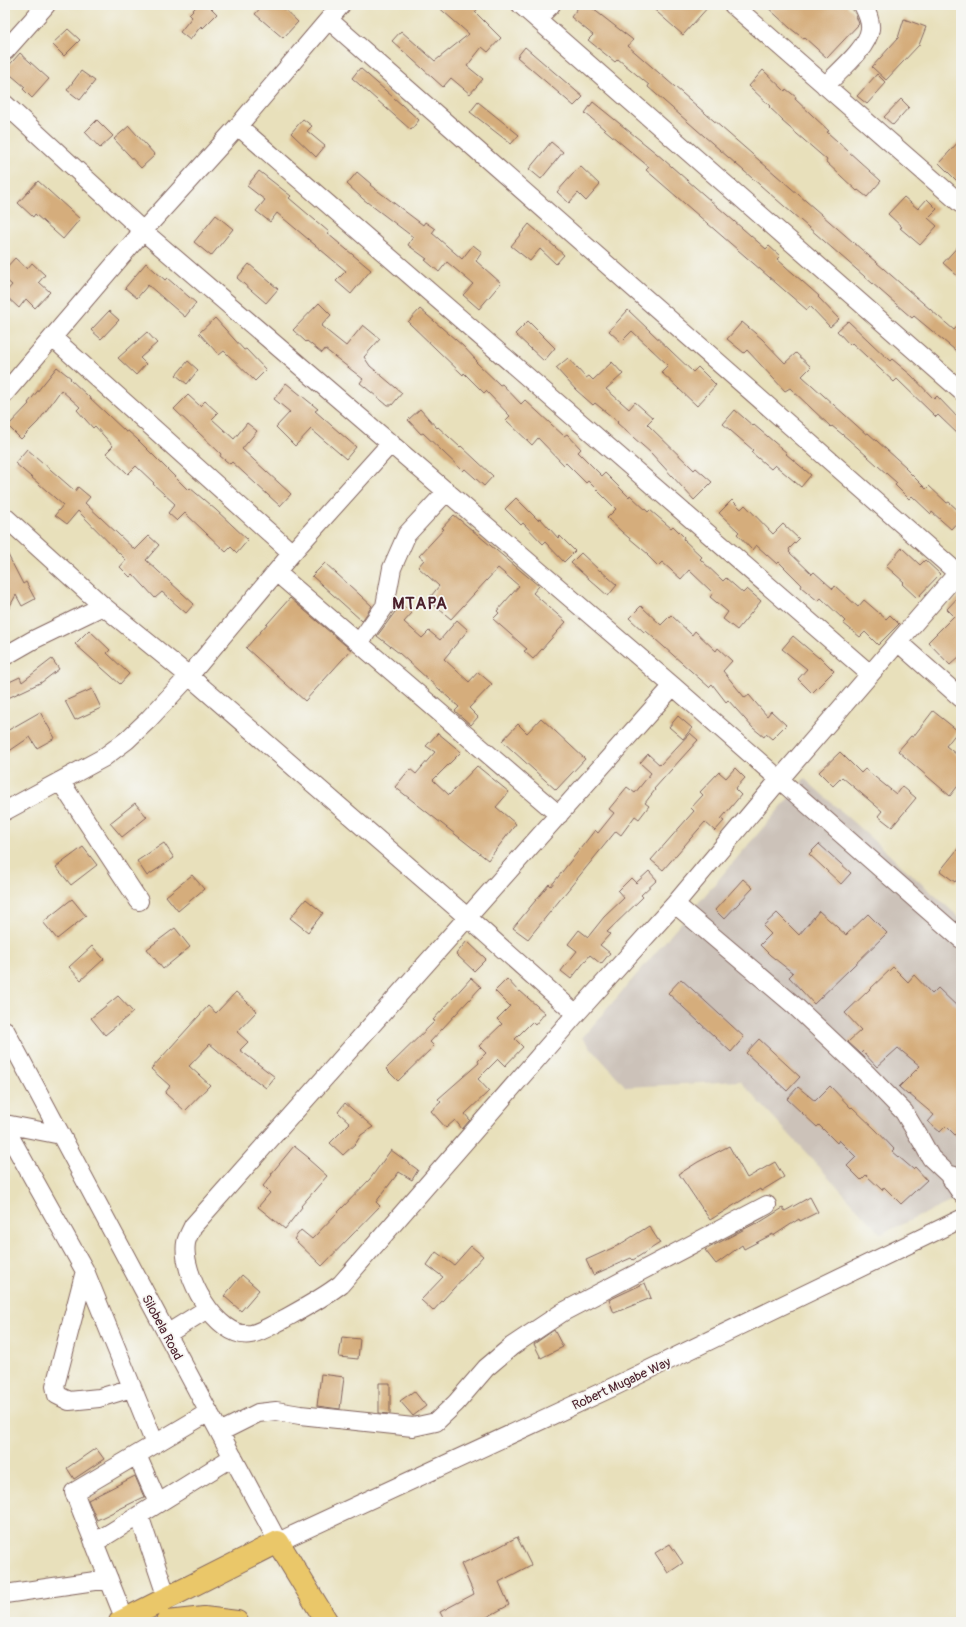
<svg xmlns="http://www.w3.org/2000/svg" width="966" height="1627" font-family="Pangolin,sans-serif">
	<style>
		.industrial { fill: #ccc2b9 }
		.building { fill: #d5ad7c }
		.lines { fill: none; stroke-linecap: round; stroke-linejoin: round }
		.minor-casing { stroke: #81635d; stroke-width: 20 }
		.major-casing { stroke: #81635d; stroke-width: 24 }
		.minor { stroke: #fff; stroke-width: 18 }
		.major { stroke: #eac769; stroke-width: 22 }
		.labels { text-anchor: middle; stroke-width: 3.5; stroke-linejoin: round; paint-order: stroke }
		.street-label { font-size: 13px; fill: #4a1f2b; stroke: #f6f6f2 }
		.district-label { font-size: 17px; font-weight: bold; letter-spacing: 1px; fill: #4a1f2b; stroke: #f6f6f2 }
	</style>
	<rect width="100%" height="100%" fill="#f6f6f2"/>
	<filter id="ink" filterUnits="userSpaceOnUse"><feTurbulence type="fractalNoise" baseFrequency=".025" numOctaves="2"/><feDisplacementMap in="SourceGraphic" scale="8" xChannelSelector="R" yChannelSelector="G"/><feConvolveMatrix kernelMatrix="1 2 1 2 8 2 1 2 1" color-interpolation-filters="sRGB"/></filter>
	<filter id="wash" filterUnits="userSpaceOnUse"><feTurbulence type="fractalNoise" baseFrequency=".012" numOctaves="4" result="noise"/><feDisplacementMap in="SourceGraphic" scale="16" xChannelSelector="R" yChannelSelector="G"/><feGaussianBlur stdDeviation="0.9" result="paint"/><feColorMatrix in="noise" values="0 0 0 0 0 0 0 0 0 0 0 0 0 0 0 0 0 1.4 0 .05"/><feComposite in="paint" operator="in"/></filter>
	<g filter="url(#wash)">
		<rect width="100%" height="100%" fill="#e8e0bb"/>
		<path class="industrial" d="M 805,779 L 961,919 L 961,1197 L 881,1234 L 740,1081 L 626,1087 L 582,1038 Z"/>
		<g id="blocks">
			<path class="building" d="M 198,5 L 208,5 L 217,14 L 203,28 L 201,26 L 190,40 L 180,32 L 192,17 L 189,14 Z
				M 263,5 L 280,5 L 298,22 L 283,38 L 255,14 Z
				M 436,5 L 481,5 L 475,12 L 501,38 L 488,52 L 482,47 L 467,66 L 483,79 L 470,94 L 451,78 L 443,87 L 392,41 L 401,31 L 435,61 L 469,34 Z
				M 580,5 L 588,5 L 633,40 L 628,46 L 954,330 L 961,322 L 961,355 L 914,316 L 912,318 L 648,87 L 649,85 L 618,59 L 615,62 L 588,40 L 593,35 L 571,17 Z
				M 649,5 L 710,5 L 683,35 Z
				M 765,5 L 846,5 L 855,13 L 859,24 L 827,58 L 805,38 L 804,39 L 790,28 Z
				M 904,19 L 926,27 L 919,45 L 886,80 L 872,67 L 898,38 Z
				M 68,29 L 80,40 L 64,56 L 52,44 Z
				M 525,47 L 583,97 L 574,106 L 517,57 Z
				M 20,53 L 49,79 L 32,98 L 23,89 L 25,87 L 5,70 Z
				M 360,68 L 419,120 L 411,130 L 352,78 Z
				M 763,70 L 785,91 L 786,89 L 796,97 L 795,99 L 829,131 L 827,132 L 881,181 L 867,197 L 858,190 L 857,191 L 826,162 L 827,160 L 782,121 L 783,120 L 769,107 L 770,106 L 749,86 Z
				M 81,71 L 95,81 L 80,100 L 67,90 Z
				M 877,74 L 886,83 L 867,104 L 857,96 Z
				M 901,99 L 909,107 L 893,125 L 884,117 Z
				M 478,102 L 519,135 L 511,144 L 470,112 Z
				M 593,102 L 656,153 L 766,249 L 769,246 L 780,256 L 777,259 L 819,296 L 818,297 L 839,319 L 830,327 L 810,306 L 807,310 L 646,170 L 649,167 L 585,113 Z
				M 303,119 L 312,126 L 307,131 L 325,146 L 316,157 L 291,133 Z
				M 97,120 L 113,136 L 100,148 L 85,132 Z
				M 129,126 L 155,155 L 141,168 L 114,139 Z
				M 961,139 L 961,185 L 939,163 Z
				M 551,142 L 563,152 L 541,179 L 529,169 Z
				M 580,166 L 600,185 L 586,201 L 578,193 L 569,203 L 557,192 Z
				M 259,171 L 291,196 L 289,198 L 329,232 L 328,234 L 371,270 L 351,294 L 336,281 L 346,271 L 277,213 L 270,222 L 256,211 L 265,200 L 247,186 Z
				M 357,172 L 371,184 L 370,185 L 423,225 L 425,222 L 435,229 L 432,233 L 462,259 L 473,245 L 482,252 L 476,261 L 501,283 L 479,309 L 463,295 L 473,284 L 447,262 L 439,272 L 425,260 L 427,259 L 408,245 L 413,237 L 363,199 L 347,184 Z
				M 38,181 L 80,219 L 63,239 L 35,214 L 33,217 L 18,203 Z
				M 904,197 L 918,209 L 927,199 L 937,209 L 928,218 L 937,226 L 920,245 L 900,228 L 902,227 L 888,214 Z
				M 216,215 L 233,229 L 211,256 L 194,242 Z
				M 529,224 L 564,255 L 556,264 L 540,249 L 530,261 L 511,246 Z
				M 961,243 L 961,279 L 943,263 Z
				M 15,258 L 27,269 L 32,263 L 45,275 L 39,282 L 50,292 L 35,308 L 26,299 L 19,308 L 5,295 L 5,293 L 12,285 L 5,279 L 5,269 Z
				M 146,263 L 165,280 L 167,278 L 196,303 L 185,317 L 148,285 L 137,298 L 125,288 Z
				M 249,264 L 278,289 L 266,303 L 237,278 Z
				M 319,303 L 331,315 L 321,326 L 346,346 L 363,325 L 380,339 L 364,357 L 370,366 L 402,393 L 392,405 L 387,405 L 360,383 L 363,379 L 325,349 L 322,353 L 307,341 L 306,342 L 293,330 Z
				M 420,309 L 463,346 L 477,361 L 476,362 L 500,385 L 502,384 L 521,404 L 525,400 L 564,436 L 567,434 L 581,449 L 578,452 L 602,476 L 605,473 L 629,497 L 630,495 L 648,512 L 650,510 L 671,528 L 673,526 L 684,537 L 683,539 L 702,557 L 700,559 L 723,581 L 726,578 L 743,593 L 747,589 L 761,601 L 737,630 L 723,619 L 728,612 L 710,597 L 713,593 L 689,570 L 681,579 L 662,562 L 658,566 L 647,555 L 648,554 L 622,532 L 607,518 L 616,509 L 588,481 L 586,483 L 566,463 L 564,465 L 538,438 L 532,445 L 506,420 L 510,416 L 486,391 L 484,393 L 464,373 L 463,375 L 408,322 Z
				M 628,310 L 693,372 L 698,367 L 716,385 L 697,406 L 661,372 L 668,365 L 632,331 L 621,342 L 609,331 Z
				M 109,311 L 119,320 L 101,339 L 91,330 Z
				M 215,318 L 244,350 L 246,349 L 266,370 L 255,381 L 224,351 L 219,355 L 199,333 Z
				M 528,321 L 555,348 L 544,361 L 515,334 Z
				M 848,321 L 890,361 L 892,359 L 911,375 L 934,399 L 937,396 L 961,421 L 961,437 L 938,415 L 936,417 L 897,379 L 894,382 L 852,343 L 850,345 L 837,331 Z
				M 742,322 L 762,339 L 785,363 L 796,353 L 811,367 L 802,376 L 866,434 L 868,433 L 906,467 L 905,468 L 926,489 L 929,486 L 947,503 L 949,502 L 961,513 L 961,518 L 951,529 L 932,512 L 931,514 L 912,496 L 909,499 L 895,485 L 897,483 L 848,439 L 832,426 L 831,427 L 790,388 L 785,391 L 747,350 L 744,353 L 727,339 Z
				M 147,332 L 157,343 L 140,358 L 146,364 L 136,375 L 118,358 Z
				M 568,358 L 586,378 L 589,376 L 593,380 L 612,362 L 623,374 L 606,389 L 629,409 L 635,402 L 653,418 L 647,424 L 694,470 L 696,468 L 712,482 L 694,500 L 651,453 L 617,423 L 618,422 L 595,403 L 593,405 L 576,390 L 556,368 Z
				M 188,361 L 198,370 L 187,384 L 176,375 Z
				M 57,367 L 71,378 L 70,379 L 126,432 L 128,431 L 137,439 L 188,490 L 190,488 L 216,510 L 248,540 L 237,553 L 231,547 L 226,552 L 185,513 L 177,521 L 168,513 L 175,504 L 153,484 L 154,483 L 136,466 L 128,474 L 106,453 L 113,446 L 95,426 L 93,428 L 77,410 L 80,407 L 61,390 L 38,422 L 21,439 L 8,426 L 29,404 L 28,403 Z
				M 286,383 L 318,409 L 315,411 L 356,447 L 346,459 L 311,429 L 295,446 L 276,427 L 290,412 L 274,399 Z
				M 188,395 L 200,406 L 205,401 L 218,413 L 212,419 L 234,439 L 247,423 L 257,431 L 242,449 L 291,494 L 280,506 L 232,462 L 230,464 L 220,456 L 221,454 L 174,409 Z
				M 420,409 L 437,428 L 438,427 L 460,447 L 461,446 L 493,476 L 484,486 L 465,469 L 463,471 L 423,433 L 421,434 L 408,420 Z
				M 735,410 L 753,426 L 754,425 L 787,453 L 786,454 L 811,475 L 801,487 L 775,465 L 771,469 L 751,452 L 753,450 L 723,424 Z
				M 27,449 L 75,491 L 78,487 L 90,497 L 85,503 L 135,550 L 149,536 L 159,545 L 146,560 L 194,604 L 186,613 L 162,592 L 155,598 L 133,574 L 130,577 L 120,567 L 126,560 L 78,511 L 67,524 L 55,515 L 63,505 L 15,463 Z
				M 516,498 L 538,520 L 540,518 L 558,538 L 560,536 L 575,551 L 564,562 L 545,542 L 543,544 L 523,523 L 521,525 L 505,509 Z
				M 732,500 L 741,509 L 745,505 L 773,534 L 783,524 L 799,539 L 789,549 L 790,551 L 789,552 L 812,574 L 814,572 L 833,589 L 835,586 L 858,607 L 864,600 L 886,619 L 890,615 L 899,624 L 878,645 L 865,632 L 860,637 L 843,623 L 845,621 L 821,598 L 818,601 L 801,587 L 802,585 L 779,562 L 777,564 L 756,545 L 752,550 L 737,534 L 739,532 L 719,513 Z
				M 454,515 L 539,586 L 533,593 L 566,622 L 533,659 L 524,651 L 527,649 L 493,619 L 499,613 L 497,611 L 519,586 L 498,568 L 451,619 L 428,600 L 439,586 L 418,567 L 424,560 L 419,556 L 444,529 L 442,528 Z
				M 902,548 L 920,565 L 925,560 L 940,574 L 917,598 L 902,584 L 904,582 L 886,566 Z
				M 5,549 L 23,584 L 26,582 L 35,599 L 22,606 L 16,595 L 5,615 Z
				M 581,553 L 600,571 L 600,570 L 617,585 L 608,596 L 571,563 Z
				M 325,563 L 372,606 L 362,621 L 312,576 Z
				M 961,594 L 961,655 L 950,665 L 928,642 L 954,616 L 947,609 Z
				M 290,598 L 351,650 L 305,701 L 246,648 Z
				M 401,604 L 412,613 L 404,622 L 422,638 L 429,631 L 440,640 L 457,620 L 468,630 L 444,659 L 469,682 L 478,672 L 492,684 L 469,708 L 478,717 L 471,725 L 455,711 L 459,707 L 399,653 L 377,636 Z
				M 641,606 L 661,625 L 671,615 L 692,635 L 695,631 L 716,651 L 718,648 L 732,661 L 723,671 L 745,698 L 749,695 L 767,716 L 771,711 L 786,725 L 772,739 L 766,734 L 764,737 L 753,728 L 728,700 L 726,702 L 712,684 L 709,687 L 646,631 L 644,632 L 629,618 Z
				M 89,630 L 110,650 L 107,653 L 129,674 L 120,684 L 75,644 Z
				M 793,636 L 819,658 L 820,657 L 834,671 L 812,693 L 798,679 L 807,669 L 782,649 Z
				M 52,659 L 59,669 L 42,682 L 8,698 L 5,692 L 5,684 L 20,677 L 22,682 Z
				M 92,689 L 101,708 L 75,720 L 65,701 Z
				M 933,711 L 958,731 L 946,746 L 961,758 L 961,782 L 950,796 L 898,751 L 911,736 L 913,737 Z
				M 40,712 L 55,738 L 37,748 L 30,737 L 5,754 L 5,732 Z
				M 678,716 L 692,728 L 683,739 L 669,727 Z
				M 541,718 L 585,759 L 556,790 L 502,741 L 518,724 L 527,733 Z
				M 438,733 L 461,752 L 433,780 L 449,795 L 477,766 L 509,792 L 496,807 L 516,824 L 488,860 L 395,787 L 410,769 L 416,774 L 435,752 L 426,746 Z
				M 690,733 L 698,740 L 654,789 L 655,790 L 645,803 L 649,806 L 639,819 L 635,816 L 621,835 L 616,831 L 528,939 L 513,928 L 549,884 L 551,886 L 595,830 L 598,833 L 614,813 L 609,809 L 627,787 L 635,793 L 651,773 L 640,763 L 648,754 L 660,765 Z
				M 840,752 L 861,773 L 865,769 L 896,794 L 902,786 L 916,798 L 892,827 L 878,816 L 882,811 L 842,777 L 833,786 L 819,772 Z
				M 735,768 L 745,778 L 735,789 L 741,795 L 721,819 L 724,821 L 715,831 L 705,822 L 663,870 L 651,860 L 694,811 L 691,808 L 703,795 L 700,792 L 719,772 L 726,778 Z
				M 135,803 L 147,817 L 122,837 L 110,823 Z
				M 164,843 L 174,858 L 147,876 L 137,861 Z
				M 819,844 L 851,873 L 841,884 L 809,854 Z
				M 961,845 L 961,874 L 955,882 L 940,871 Z
				M 83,847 L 97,865 L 71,885 L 56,867 Z
				M 649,871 L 657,880 L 641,895 L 643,897 L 607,932 L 610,934 L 600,945 L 610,953 L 601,964 L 590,955 L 571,979 L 561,971 L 577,951 L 568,944 L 579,930 L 588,937 L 604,917 L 624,898 L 618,891 L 631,878 L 636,883 Z
				M 192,875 L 204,889 L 178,911 L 166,896 Z
				M 743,879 L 753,888 L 724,919 L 715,910 Z
				M 72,899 L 86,916 L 57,939 L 43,922 Z
				M 306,899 L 323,913 L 308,932 L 290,918 Z
				M 819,911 L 846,935 L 868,914 L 887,933 L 814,1004 L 789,977 L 793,973 L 770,955 L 760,945 L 771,934 L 763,926 L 777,913 L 799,935 Z
				M 175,928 L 190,947 L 163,969 L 147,949 Z
				M 467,941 L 486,959 L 474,971 L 456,954 Z
				M 92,946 L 104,959 L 81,980 L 69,967 Z
				M 893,967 L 908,982 L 914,975 L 932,994 L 938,988 L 961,1010 L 961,1141 L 946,1126 L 940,1132 L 928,1122 L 934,1115 L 909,1094 L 908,1095 L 899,1087 L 920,1066 L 898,1048 L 877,1067 L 862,1051 L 860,1053 L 848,1042 L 861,1030 L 845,1013 Z
				M 471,978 L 481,987 L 430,1042 L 434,1046 L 398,1081 L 386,1069 L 435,1021 L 433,1020 Z
				M 507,979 L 519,992 L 520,991 L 545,1013 L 535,1025 L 532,1022 L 515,1039 L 523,1047 L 505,1066 L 498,1059 L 478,1079 L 489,1091 L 465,1114 L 470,1120 L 462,1129 L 455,1120 L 446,1128 L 431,1111 L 441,1102 L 438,1099 L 479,1063 L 478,1061 L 486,1053 L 479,1046 L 502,1024 L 497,1019 L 510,1006 L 495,991 Z
				M 681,979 L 744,1037 L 731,1052 L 668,993 Z
				M 236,992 L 257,1011 L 237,1032 L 248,1042 L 240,1050 L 275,1077 L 266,1088 L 230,1061 L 210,1044 L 189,1066 L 210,1085 L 185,1111 L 165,1093 L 170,1086 L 151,1069 L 208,1006 L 216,1013 Z
				M 118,996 L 133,1012 L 105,1035 L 91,1018 Z
				M 759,1039 L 800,1077 L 787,1091 L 746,1053 Z
				M 830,1086 L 851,1108 L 852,1107 L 876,1130 L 894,1149 L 892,1151 L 913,1169 L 915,1167 L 927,1180 L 901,1204 L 884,1187 L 882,1190 L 866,1175 L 861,1180 L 847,1166 L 856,1157 L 839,1140 L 837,1143 L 819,1125 L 817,1127 L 787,1099 L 798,1087 L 815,1101 Z
				M 345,1103 L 373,1127 L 361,1135 L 356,1143 L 343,1155 L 330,1143 L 350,1123 L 338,1112 Z
				M 294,1146 L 309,1158 L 308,1159 L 327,1176 L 301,1206 L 302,1207 L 285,1229 L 258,1207 L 270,1193 L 263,1186 L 272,1175 L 271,1174 Z
				M 729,1146 L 747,1178 L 775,1162 L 784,1177 L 761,1191 L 760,1189 L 710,1220 L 679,1174 L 698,1162 Z
				M 391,1150 L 418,1170 L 412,1180 L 399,1172 L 376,1202 L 380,1206 L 322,1266 L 294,1239 L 301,1230 L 312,1239 L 370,1179 Z
				M 810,1197 L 818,1212 L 800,1221 L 799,1219 L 773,1236 L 773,1234 L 744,1249 L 742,1245 L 716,1264 L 705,1250 L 756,1223 L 757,1224 L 783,1208 L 785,1211 Z
				M 649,1226 L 660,1243 L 633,1260 L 631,1258 L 593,1275 L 586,1260 L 619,1245 Z
				M 471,1246 L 483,1256 L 433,1311 L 421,1300 L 443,1277 L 427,1265 L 436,1252 L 454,1265 Z
				M 242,1275 L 259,1290 L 241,1311 L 224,1296 Z
				M 645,1283 L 651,1298 L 614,1313 L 609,1300 Z
				M 554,1330 L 563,1347 L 541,1358 L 534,1344 Z
				M 342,1337 L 360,1339 L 358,1359 L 339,1357 Z
				M 321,1374 L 344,1377 L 340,1409 L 317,1406 Z
				M 379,1383 L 390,1383 L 390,1414 L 379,1413 Z
				M 414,1391 L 426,1406 L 413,1416 L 400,1401 Z
				M 96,1448 L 104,1459 L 74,1479 L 67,1468 Z
				M 135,1476 L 144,1497 L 97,1520 L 88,1500 Z
				M 517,1537 L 531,1565 L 499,1582 L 509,1605 L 478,1622 L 445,1622 L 440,1612 L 474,1594 L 461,1564 L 497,1548 Z
				M 670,1544 L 683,1563 L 668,1573 L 655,1553 Z"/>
		</g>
	</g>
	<g filter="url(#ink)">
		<use href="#blocks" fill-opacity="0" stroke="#81635d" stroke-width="1"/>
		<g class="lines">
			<g class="minor-casing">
				<path id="minor" d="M 521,5 L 961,391
					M 733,5 L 961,204
					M 537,19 L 551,5
					M 329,20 L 961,576
					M 5,51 L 46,5
					M 825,86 C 838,72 868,48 870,29 C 871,21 867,13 863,5
					M 5,104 L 143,231 L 673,686 L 961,939
					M 238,126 L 870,674
					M 53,338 L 292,553
					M 5,393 L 143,231 L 238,126 L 341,5
					M 5,517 L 103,606 L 189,676 L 467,917 L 576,1014
					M 276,572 L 559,815
					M 359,643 L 385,606 L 392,568 L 407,534 L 447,491
					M 899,643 L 961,698
					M 5,656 L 33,640 L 103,606
					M 673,686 C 513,866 353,1046 193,1226 C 191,1231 187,1237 186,1243 C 181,1272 216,1340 251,1334 C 262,1332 274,1324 284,1319 C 304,1308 323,1298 341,1284 L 576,1014 L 675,904 L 779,780 L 961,569
					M 60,781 L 139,901
					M 5,811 L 103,758 L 127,740 L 148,720 L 189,676 L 292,553 L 391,443
					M 675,904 L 795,1006 L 866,1073 L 904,1112 L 921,1140 L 931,1158 L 948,1174 L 961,1178
					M 5,1030 L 278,1542 L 613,1387 L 961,1219
					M 5,1124 L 61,1135
					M 5,1128 L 85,1271 L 155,1444
					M 948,1174 L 961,1193
					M 85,1271 L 55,1386 L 57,1395 L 69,1401 L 99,1398 L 132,1388
					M 167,1334 L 207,1309
					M 220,1432 L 258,1413 L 276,1411 L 300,1415 L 413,1427 L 436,1422 L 456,1403 L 486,1368 L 512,1346 L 563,1312 L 767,1205
					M 137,1455 L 158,1503
					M 139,1515 L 167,1598
					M 94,1543 L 233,1457
					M 5,1594 L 109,1579
					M 125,1620 L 74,1492 L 209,1412"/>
			</g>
			<g class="major-casing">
				<path id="major" d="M 120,1622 L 278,1542 L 327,1622
					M 167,1622 L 204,1618 L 237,1622"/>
			</g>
			<use href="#minor" class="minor"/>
			<use href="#major" class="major"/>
		</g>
	</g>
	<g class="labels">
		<g class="street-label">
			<text transform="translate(163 1327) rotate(62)" y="5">Silobela Road</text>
			<text transform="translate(621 1383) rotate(-25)" y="5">Robert Mugabe Way</text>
		</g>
		<g class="district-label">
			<text x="420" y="609">MTAPA</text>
		</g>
	</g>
	<rect width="966" height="1627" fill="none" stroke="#f6f6f2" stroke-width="20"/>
</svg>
